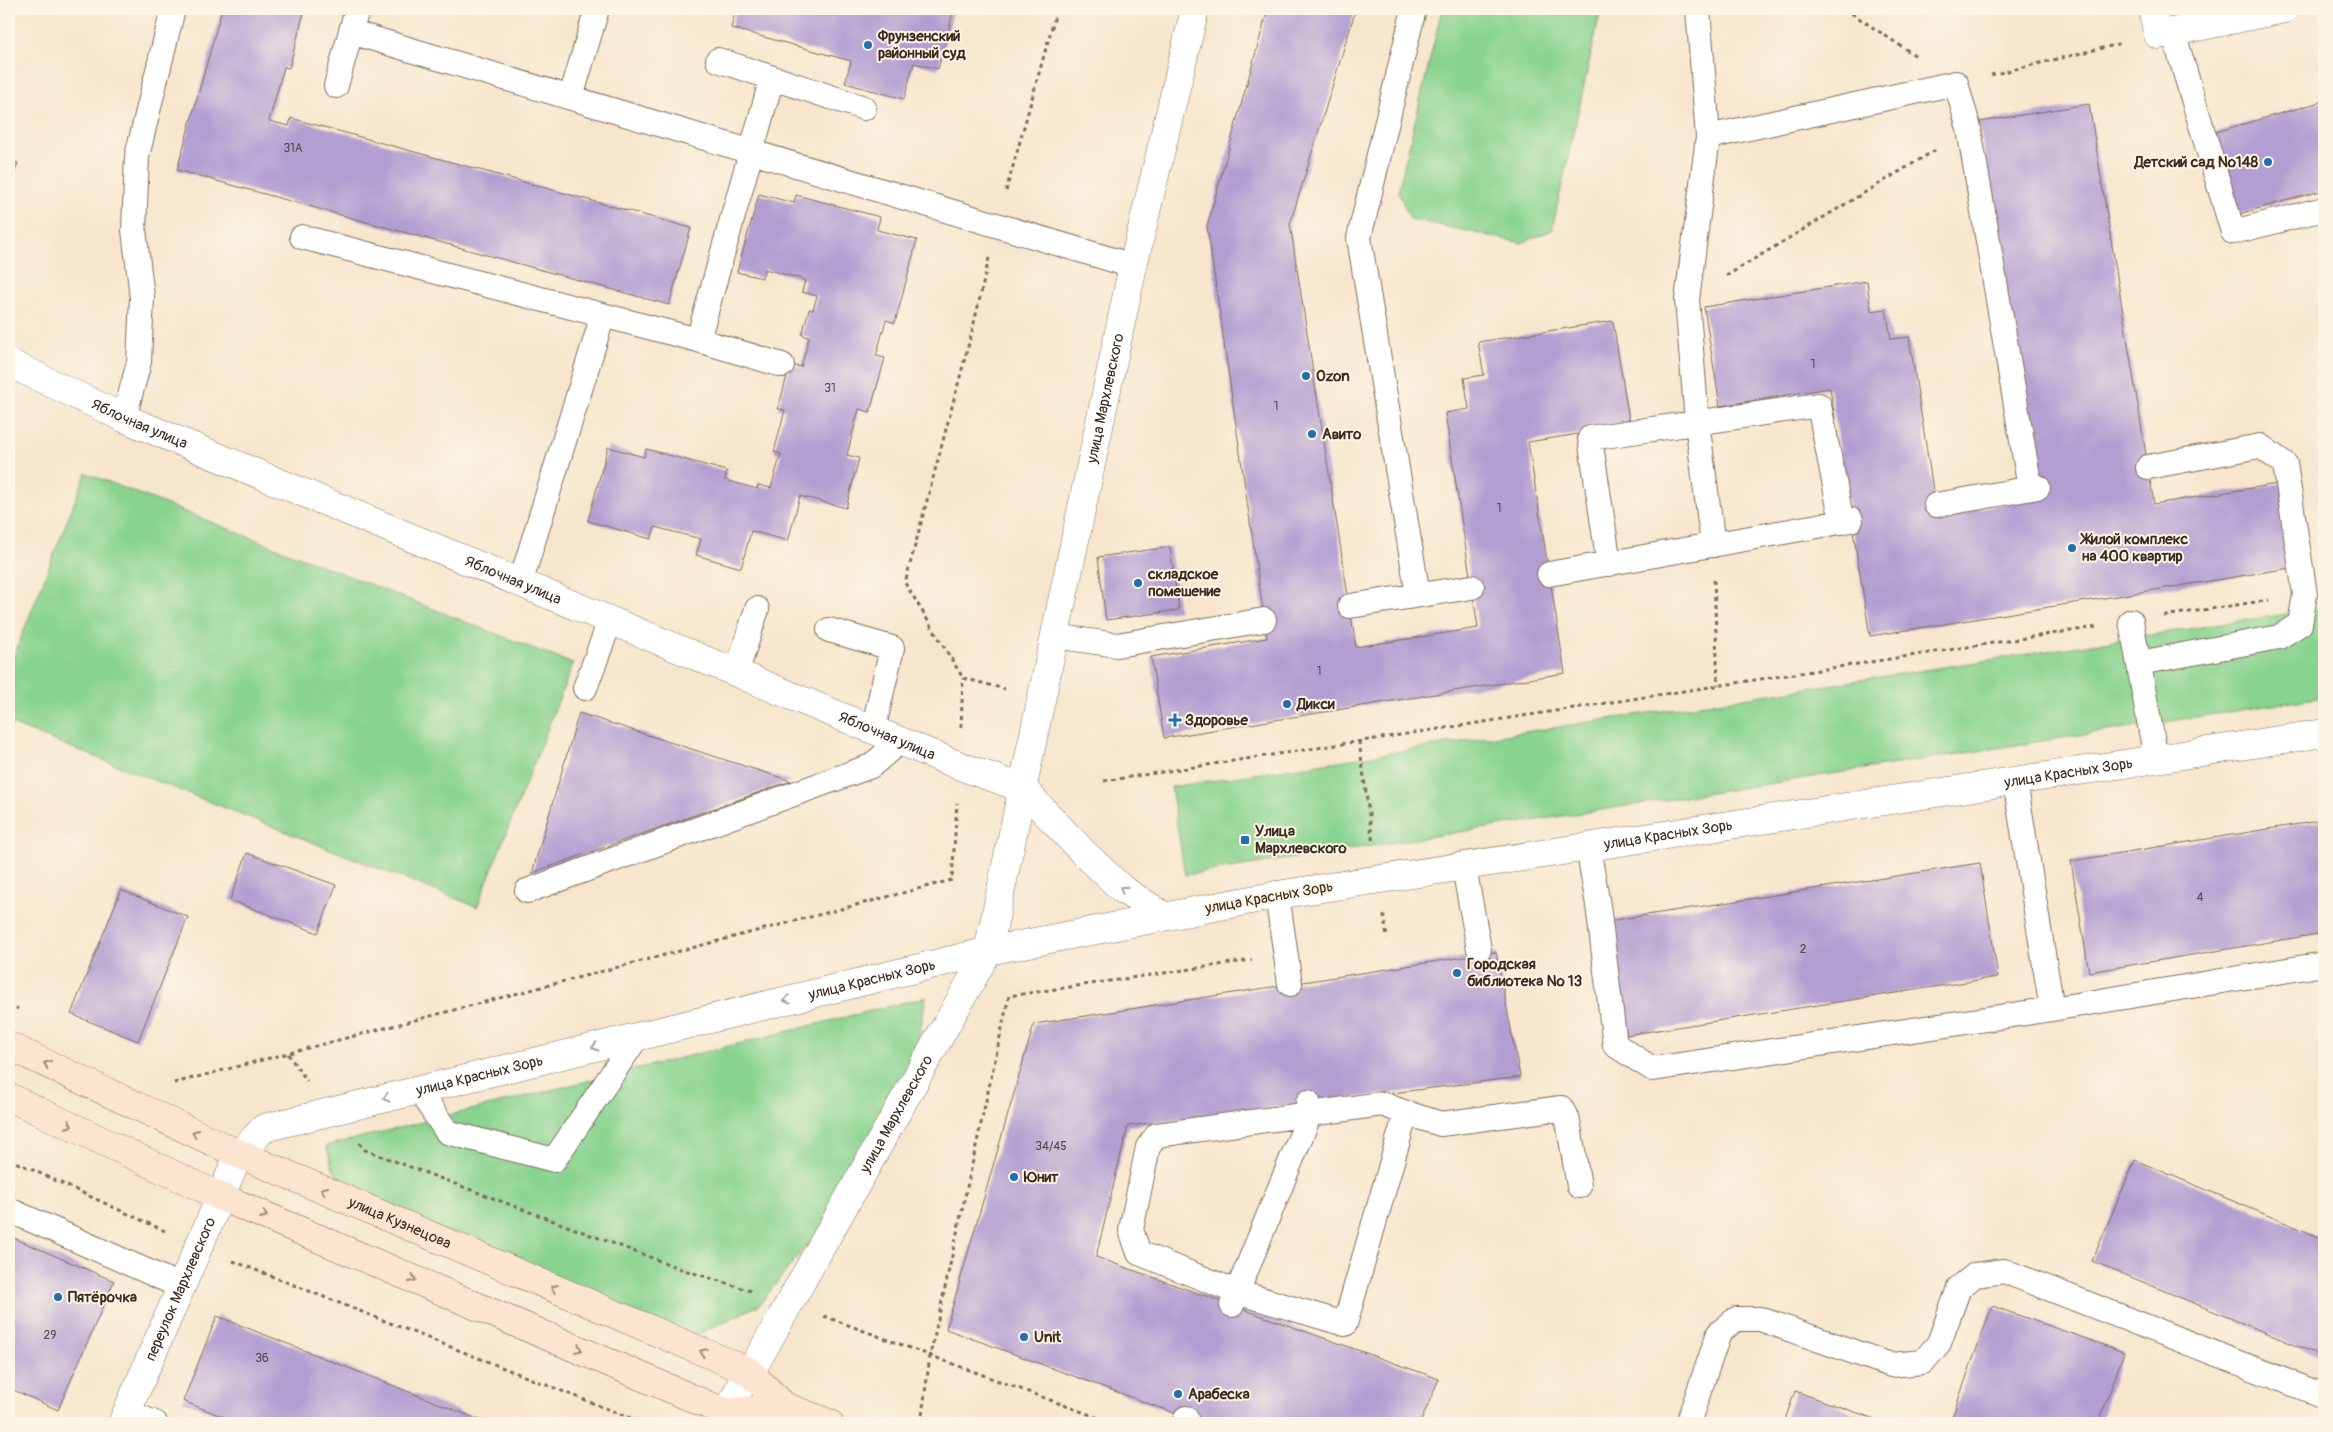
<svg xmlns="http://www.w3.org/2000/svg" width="2333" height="1432" font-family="Pangolin,sans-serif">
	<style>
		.green { fill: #88d38f; stroke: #627e56 }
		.building { fill: #b39ed1 }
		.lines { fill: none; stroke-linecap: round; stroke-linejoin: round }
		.service-casing { stroke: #7d6c5b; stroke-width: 26 }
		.minor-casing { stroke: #7d6c5b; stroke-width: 29 }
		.tertiary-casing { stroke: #7d6c5b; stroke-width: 29 }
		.secondary-casing { stroke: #7d6c5b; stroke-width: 29 }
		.path { stroke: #7d6c5b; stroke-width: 3; stroke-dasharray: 4 4; stroke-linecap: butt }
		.service { stroke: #fff; stroke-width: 24 }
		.minor { stroke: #fff; stroke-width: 28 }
		.tertiary { stroke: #fff; stroke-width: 28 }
		.secondary { stroke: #fce5d0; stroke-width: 28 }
		.oneway { stroke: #a79f9a }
		.oneway2 { stroke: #9c8877 }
		.poi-dot { fill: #1f6fb2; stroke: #fcf5e5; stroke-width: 2 }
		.labels { text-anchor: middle; stroke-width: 4; stroke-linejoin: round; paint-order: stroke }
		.number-label { font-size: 12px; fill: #59474b }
		.poi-label { font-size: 15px; font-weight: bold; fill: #3b2a1e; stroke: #fcf5e5; text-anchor: start }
		.street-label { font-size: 15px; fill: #3b2a1e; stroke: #fcf5e5 }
	</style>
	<rect width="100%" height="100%" fill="#fcf5e5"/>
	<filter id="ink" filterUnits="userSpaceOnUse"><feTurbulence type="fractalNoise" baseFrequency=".02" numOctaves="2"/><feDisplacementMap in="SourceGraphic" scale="10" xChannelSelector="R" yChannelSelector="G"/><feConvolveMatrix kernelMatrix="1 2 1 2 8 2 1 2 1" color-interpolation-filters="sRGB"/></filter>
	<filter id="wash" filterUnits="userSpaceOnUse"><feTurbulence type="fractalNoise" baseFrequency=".0096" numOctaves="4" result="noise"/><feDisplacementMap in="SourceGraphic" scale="20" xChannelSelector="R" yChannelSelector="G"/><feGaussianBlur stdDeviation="1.12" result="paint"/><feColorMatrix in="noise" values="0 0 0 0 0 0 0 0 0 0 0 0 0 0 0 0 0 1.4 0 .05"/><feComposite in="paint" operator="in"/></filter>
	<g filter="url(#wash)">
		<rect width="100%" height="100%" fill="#f7e6cd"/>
		<path class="green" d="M 1442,9 L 1601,9 L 1552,230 L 1522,243 L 1410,219 L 1398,192 Z
			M 86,473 L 573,664 L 477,907 L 9,723 L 9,668 Z
			M 2324,608 L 2324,697 L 1185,875 L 1171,787 Z
			M 926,997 L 910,1092 L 818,1231 L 759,1305 L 692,1337 L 352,1191 L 334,1172 L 326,1146 Z"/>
		<g id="blocks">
			<path class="building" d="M 222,9 L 305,9 L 289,68 L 284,67 L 269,121 L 289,126 L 291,118 L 691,228 L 669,305 L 177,170 Z
				M 736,9 L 954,9 L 938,69 L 914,63 L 904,99 L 845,83 L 851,61 L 731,28 Z
				M 1268,9 L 1356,9 L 1290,224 L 1356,647 L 1478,628 L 1445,413 L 1469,409 L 1464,378 L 1484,375 L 1478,342 L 1613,321 L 1630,426 L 1528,442 L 1565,673 L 1164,738 L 1151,657 L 1267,638 L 1207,226 Z
				M 2324,101 L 2324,190 L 2228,217 L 2205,135 Z
				M 2089,104 L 2154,504 L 2283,483 L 2296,567 L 1870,636 L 1830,388 L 1720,406 L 1704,307 L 1867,281 L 1871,311 L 1886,309 L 1891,339 L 1909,337 L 1937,515 L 2039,498 L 1979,122 Z
				M 9,159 L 18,163 L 9,187 Z
				M 759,194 L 794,203 L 796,195 L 880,217 L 877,230 L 917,240 L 895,323 L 886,320 L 876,356 L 885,358 L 870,412 L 859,409 L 847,455 L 859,458 L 846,508 L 800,496 L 788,541 L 751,531 L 741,568 L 696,555 L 701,539 L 655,527 L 651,539 L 588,521 L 608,447 L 644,457 L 646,449 L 727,471 L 725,480 L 757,489 L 758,485 L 771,488 L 781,454 L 774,452 L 785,410 L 778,409 L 790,365 L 801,367 L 809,337 L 802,335 L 809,309 L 813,310 L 817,296 L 802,292 L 805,280 L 765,269 L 762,278 L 737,272 Z
				M 1170,547 L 1179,610 L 1106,620 L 1098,557 Z
				M 579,713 L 791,781 L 532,873 Z
				M 2324,820 L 2324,933 L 2089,972 L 2071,861 Z
				M 247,853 L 336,885 L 318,933 L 230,900 Z
				M 1980,863 L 1998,977 L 1626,1035 L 1608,921 Z
				M 121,890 L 188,917 L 138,1041 L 71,1014 Z
				M 1496,952 L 1520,1077 L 1128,1126 L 1096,1257 L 1439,1379 L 1420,1423 L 1201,1423 L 946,1329 L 1034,1024 Z
				M 2135,1160 L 2324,1239 L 2324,1357 L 2092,1261 Z
				M 9,1236 L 114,1281 L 58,1410 L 9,1388 Z
				M 1992,1306 L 2124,1352 L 2099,1423 L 1950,1423 Z
				M 217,1316 L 488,1423 L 239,1423 L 183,1401 Z
				M 1795,1391 L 1886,1423 L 1784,1423 Z"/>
		</g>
	</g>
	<g filter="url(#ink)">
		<use href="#blocks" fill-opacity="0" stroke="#7d6c5b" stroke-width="1"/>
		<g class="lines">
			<g class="service-casing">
				<path id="service" d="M 1414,9 L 1359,238 L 1418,595
					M 1698,9 L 1708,137 L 1687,300 L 1697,422 L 1713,545
					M 351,32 L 1133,266
					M 2173,32 L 2233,232 L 2324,209
					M 718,60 L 864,108
					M 336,86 L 357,9
					M 571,97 L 597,9
					M 1708,137 L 1956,83 L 1969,129 L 2030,488
					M 302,237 L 698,340 L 782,365
					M 698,340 L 772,78
					M 124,418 L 139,362 L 142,297 L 134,230 L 137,156 L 173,9
					M 1936,505 L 2038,487
					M 1609,564 L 1590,438 L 1819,405 L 1842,522
					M 1549,574 L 1851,520
					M 520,584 L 603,315
					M 1350,606 L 1472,587
					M 2131,621 L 2156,759
					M 829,630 L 892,648 L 873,730
					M 1054,636 L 1117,645 L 1264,620
					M 2139,663 L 2279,637 L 2300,624 L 2305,594 L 2285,464 L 2260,446 L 2148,467
					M 736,674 L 757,609
					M 585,688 L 610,621
					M 2015,781 L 2052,1009
					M 1588,847 L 1598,905 L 1615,1045 L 1653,1069 L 2052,1009 L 2324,964
					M 1464,867 L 1479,949
					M 527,891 L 871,766 L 900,741
					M 1277,895 L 1290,984
					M 419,1090 L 447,1132 L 554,1160 L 637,1037
					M 1308,1102 L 1310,1114 L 1157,1135 L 1148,1147 L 1131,1230 L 1139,1253 L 1237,1292 L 1345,1324 L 1406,1113 L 1441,1124 L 1561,1108 L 1568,1121 L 1579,1186
					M 9,1210 L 180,1286
					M 1232,1305 L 1310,1114 L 1382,1104 L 1406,1113
					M 127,1412 L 155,1423
					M 1184,1423 L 1186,1418
					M 1688,1423 L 1719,1333 L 1736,1319 L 1760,1319 L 1891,1365 L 1923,1362 L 1939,1343 L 1959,1288 L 1975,1275 L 2004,1271 L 2324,1396"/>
			</g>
			<g class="minor-casing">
				<g id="minor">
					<path d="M 2152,9 L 2158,35 L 2284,9"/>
					<path id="s1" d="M 9,363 L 124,418 L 960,766 L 1022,788"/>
					<path d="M 988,951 L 1277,895"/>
					<path id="s2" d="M 122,1423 L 239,1154"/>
				</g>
			</g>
			<g class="tertiary-casing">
				<g id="tertiary">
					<path d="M 1022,788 L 1084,853 L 1122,889 L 1164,916"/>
					<path id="s3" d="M 1277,895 L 2324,733"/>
					<path id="s4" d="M 239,1154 L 264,1128 L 988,951"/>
					<path id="s5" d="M 727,1413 L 748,1371 L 755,1364 L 988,951 L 1133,266 L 1195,9"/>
				</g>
			</g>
			<g class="secondary-casing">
				<g id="secondary">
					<path id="s6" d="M 9,1046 L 239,1154 L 748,1371 L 784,1406 L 829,1423"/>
					<path d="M 9,1097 L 219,1196 L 727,1413 L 784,1406"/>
				</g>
			</g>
			<path class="path" d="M 1845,9 L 1916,56
				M 1991,75 L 2123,43
				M 1006,191 L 1057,9
				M 989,258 L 972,332 L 905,583 L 963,678 L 1005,689
				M 1726,276 L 1937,149
				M 1714,580 L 1718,685
				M 2164,616 L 2269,600
				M 961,727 L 963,678
				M 1359,741 L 1373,844
				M 1104,781 L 2096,627
				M 1384,915 L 1387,939
				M 9,1004 L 18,1009
				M 288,1054 L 307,1081
				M 174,1083 L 952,880 L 957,803
				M 359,1143 L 365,1150 L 684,1270 L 754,1292
				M 9,1159 L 165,1231
				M 233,1261 L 643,1423
				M 824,1316 L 1112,1423
				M 921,1423 L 930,1356 L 1009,996 L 1252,960"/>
			<use href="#service" class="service"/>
			<use href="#minor" class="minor"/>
			<use href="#tertiary" class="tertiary"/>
			<use href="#secondary" class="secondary"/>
		</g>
		<defs><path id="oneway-chevron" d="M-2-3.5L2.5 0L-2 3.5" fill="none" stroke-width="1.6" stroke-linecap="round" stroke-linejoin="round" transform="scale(1.25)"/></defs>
		<g class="oneway">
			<use href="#oneway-chevron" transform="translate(1123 889) rotate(-143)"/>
			<use href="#oneway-chevron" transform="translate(787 1000) rotate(166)"/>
			<use href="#oneway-chevron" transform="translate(595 1047) rotate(166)"/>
			<use href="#oneway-chevron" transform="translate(386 1098) rotate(166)"/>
		</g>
		<g class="oneway2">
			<use href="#oneway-chevron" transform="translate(47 1064) rotate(-155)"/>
			<use href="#oneway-chevron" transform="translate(69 1125) rotate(25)"/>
			<use href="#oneway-chevron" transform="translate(195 1133) rotate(-155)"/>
			<use href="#oneway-chevron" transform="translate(324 1190) rotate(-157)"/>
			<use href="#oneway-chevron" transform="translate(264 1215) rotate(23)"/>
			<use href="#oneway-chevron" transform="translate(413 1279) rotate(23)"/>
			<use href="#oneway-chevron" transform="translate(554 1288) rotate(-157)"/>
			<use href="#oneway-chevron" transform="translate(579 1349) rotate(23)"/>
			<use href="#oneway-chevron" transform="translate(703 1352) rotate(-157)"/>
		</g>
	</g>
	<g class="poi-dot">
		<circle cx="868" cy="45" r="5"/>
		<circle cx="2268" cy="162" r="5"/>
		<circle cx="1306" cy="376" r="5"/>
		<circle cx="1312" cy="434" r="5"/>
		<circle cx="2072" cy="548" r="5"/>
		<circle cx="1138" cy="583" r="5"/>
		<circle cx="1287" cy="704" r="5"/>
		<path d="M1172.5 712.5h5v5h5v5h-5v5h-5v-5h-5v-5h5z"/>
		<rect x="1240" y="835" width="10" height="10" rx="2.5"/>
		<circle cx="1457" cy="973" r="5"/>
		<circle cx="1014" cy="1177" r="5"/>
		<circle cx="58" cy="1297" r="5"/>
		<circle cx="1024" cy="1337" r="5"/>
		<circle cx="1178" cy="1394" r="5"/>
	</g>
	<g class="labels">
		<g class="number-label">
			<text x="293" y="152">31А</text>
			<text x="1813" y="368">1</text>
			<text x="830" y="392">31</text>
			<text x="1276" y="410">1</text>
			<text x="1499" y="512">1</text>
			<text x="1319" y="675">1</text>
			<text x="2200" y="901">4</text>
			<text x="1803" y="953">2</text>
			<text x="1051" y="1150">34/45</text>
			<text x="50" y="1339">29</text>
			<text x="262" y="1362">36</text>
		</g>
		<g class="poi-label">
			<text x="878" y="41">Фрунзенский<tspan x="878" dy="17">районный суд</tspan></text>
			<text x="2258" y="167" text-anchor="end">Детский сад №148</text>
			<text x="1316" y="381">Ozon</text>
			<text x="1322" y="439">Авито</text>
			<text x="2082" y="544">Жилой комплекс<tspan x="2082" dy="17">на 400 квартир</tspan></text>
			<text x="1148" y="579">складское<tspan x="1148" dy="17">помешение</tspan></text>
			<text x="1297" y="709">Дикси</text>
			<text x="1185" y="725">Здоровье</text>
			<text x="1255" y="836">Улица<tspan x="1255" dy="17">Мархлевского</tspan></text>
			<text x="1467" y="969">Городская<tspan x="1467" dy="17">библиотека № 13</tspan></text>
			<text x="1024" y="1182">Юнит</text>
			<text x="68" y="1302">Пятёрочка</text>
			<text x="1034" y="1342">Unit</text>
			<text x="1188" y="1399">Арабеска</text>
		</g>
		<g class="street-label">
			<text dy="5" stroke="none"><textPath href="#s5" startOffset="1096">улица Мархлевского</textPath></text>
			<text dy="5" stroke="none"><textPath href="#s1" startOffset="144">Яблочная улица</textPath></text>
			<text dy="5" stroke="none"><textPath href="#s1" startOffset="549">Яблочная улица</textPath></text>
			<text dy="5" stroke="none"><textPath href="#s1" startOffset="954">Яблочная улица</textPath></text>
			<text dy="5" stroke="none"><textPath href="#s3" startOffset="801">улица Красных Зорь</textPath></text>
			<text dy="5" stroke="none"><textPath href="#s3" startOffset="396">улица Красных Зорь</textPath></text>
			<text transform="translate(1269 897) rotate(-10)" y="5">улица Красных Зорь</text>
			<text dy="5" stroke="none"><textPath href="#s4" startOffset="662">улица Красных Зорь</textPath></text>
			<text dy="5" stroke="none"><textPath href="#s4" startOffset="258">улица Красных Зорь</textPath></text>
			<text dy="5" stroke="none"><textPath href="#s5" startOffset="344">улица Мархлевского</textPath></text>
			<text dy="5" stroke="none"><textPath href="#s6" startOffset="429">улица Кузнецова</textPath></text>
			<text dy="5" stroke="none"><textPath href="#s2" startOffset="146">переулок Мархлевского</textPath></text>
		</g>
	</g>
	<rect width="2333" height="1432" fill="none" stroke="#fcf5e5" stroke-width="30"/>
</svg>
